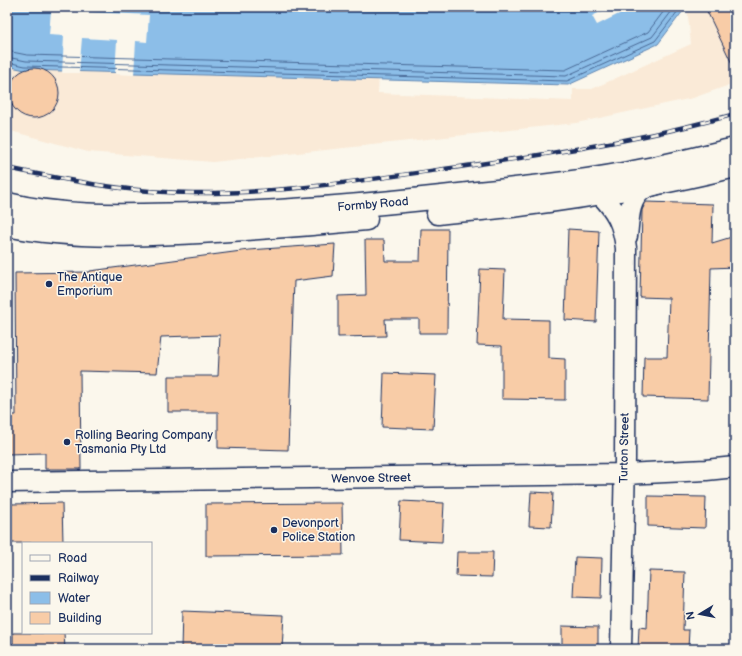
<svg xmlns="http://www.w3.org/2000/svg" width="742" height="656" font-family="'Balsamiq Sans',sans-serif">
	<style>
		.built { fill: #faead7 }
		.water { fill: #8cbee8; stroke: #5f85b1 }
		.pier { fill: #fbf7ec }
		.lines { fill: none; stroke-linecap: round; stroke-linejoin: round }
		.shore { stroke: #486895; stroke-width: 1 }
		.building { fill: #f8cca7; stroke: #1b2f5e }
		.street-casing { stroke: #1b2f5e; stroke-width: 23 }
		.secondary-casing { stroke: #1b2f5e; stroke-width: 25 }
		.street { stroke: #fbf7ec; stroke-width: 20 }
		.secondary { stroke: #fbf7ec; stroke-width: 22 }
		.rail-casing { stroke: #1b2f5e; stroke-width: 4.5 }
		.rail { stroke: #fbf7ec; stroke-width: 3; stroke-dasharray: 9; stroke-linecap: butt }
		.poi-dot { fill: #1b2f5e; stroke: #fbf7ec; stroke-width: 1.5 }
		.labels { text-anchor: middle; stroke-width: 3; stroke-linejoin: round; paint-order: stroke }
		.street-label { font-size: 12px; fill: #1b2f5e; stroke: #fbf7ec }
		.poi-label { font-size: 12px; fill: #1b2f5e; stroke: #fbf7ec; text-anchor: start }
	</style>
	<rect width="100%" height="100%" fill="#fbf7ec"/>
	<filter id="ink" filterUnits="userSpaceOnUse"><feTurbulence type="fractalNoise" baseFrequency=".025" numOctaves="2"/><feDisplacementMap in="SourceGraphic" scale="8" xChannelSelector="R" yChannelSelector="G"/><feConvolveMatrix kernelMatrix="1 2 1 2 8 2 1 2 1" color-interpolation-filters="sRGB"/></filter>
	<g filter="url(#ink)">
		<path class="built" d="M 687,7 L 735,7 L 735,83 L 693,98 L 576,123 L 213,162 L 88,152 L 7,130 L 7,8 L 379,73 L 378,93 L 573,101 L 573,89 L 592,89 L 691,44 Z"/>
		<path class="water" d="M 7,7 L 686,7 L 658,44 L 568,85 L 25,70 L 7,66 Z"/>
		<path class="pier" d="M 611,7 L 633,7 L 597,25 L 592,16 Z
			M 51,10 L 149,15 L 147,42 L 136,41 L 134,75 L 115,74 L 117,40 L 82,38 L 79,73 L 62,73 L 64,36 L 49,35 Z"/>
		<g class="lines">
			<path class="shore" d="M 7,51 L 27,55 L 565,70 L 648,32 L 667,7
				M 7,57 L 26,61 L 566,76 L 652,37 L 675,7
				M 7,62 L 25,66 L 567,81 L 655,41 L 681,7"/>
		</g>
		<path class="building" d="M 705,7 L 735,7 L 735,70 Z
			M9 93a25 25 0 1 1 50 0a25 25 0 1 1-50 0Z
			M 646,202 L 713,204 L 712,243 L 735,236 L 735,267 L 711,268 L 708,399 L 643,397 L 644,357 L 667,357 L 669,298 L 640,297 L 642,210 Z
			M 421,229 L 448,229 L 447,333 L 419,333 L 419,319 L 385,319 L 386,336 L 338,337 L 338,296 L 366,295 L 365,240 L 384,240 L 385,261 L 420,261 Z
			M 568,229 L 599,231 L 596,322 L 565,320 Z
			M 335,244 L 333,276 L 294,281 L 288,450 L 218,448 L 218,412 L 168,412 L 168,376 L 218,376 L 220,335 L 161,337 L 157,373 L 80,371 L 81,469 L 45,469 L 45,453 L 7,454 L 7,415 L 16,415 L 15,273 L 90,272 L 90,271 L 249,250 Z
			M 480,269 L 505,270 L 503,319 L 549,320 L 549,358 L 565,359 L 565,400 L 502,399 L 502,346 L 477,345 Z
			M 384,373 L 436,375 L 433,429 L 382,427 Z
			M 531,492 L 553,493 L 551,527 L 529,526 Z
			M 648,496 L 706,497 L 705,528 L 648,526 Z
			M 401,501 L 444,503 L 442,542 L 399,540 Z
			M 62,503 L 63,543 L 11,543 L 11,504 Z
			M 342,503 L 343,555 L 206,556 L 206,504 Z
			M 457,552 L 493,552 L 492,577 L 456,576 Z
			M 575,557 L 602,558 L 601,598 L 573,597 Z
			M 649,571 L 685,572 L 683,630 L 689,630 L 688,649 L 638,649 L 639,627 L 647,628 Z
			M 182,611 L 284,615 L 282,649 L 181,649 Z
			M 562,626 L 598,627 L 598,649 L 562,649 Z
			M 13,633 L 64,633 L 65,649 L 13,649 Z"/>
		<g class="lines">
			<g class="street-casing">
				<path id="street" d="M 600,194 C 617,211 623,224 626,248 L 625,459 L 621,649
					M 627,236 C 629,221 628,200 642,190 C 646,187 652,186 657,184
					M 7,482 L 625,474 L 706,470 L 735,467"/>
			</g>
			<g class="secondary-casing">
				<path id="secondary" d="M 7,204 C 68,219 132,215 194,214 C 289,213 383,204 477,193 C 535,187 592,181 649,169 C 678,163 706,156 735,149
					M 438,213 C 467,210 497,208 526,204 C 596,195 666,183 735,166
					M 7,225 C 75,239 146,235 215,231 C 265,228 316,224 366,219"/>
			</g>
			<use href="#street" class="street"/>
			<use href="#secondary" class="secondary"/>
			<g class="rail-casing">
				<path id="rail" d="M 7,168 C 71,181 136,194 201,193 C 290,193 378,178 466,166 C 556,153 647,139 735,114"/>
			</g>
			<use href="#rail" class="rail"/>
		</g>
	</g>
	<g class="poi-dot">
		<circle cx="49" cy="284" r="4"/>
		<circle cx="67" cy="442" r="4"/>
		<circle cx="274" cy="530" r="4"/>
	</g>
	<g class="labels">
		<g class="street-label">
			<text transform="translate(373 204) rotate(-5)" y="4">Formby Road</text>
			<text transform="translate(624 448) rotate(-89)" y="4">Turton Street</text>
			<text transform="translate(371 478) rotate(-1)" y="4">Wenvoe Street</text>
		</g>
		<g class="poi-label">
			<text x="57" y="281">The Antique<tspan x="57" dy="14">Emporium</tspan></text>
			<text x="75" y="439">Rolling Bearing Company<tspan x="75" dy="14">Tasmania Pty Ltd</tspan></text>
			<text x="282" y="527">Devonport<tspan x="282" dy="14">Police Station</tspan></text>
		</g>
	</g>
	<rect width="742" height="656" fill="none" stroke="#fbf7ec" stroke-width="24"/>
	<rect x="12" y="12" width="718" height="632" fill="none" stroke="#1b2f5e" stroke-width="1.5" filter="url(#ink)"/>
	<rect x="22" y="542" width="130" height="92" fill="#fbf7ec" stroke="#a1a7b3"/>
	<rect x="30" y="555" width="20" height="6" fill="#fbf7ec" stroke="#a1a7b3"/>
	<text x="58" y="562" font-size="12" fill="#1b2f5e">Road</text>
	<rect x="30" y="575" width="20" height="6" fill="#1b2f5e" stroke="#a1a7b3"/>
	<text x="58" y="582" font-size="12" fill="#1b2f5e">Railway</text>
	<rect x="30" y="592" width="20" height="12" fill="#8cbee8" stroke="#a1a7b3"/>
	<text x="58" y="602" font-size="12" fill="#1b2f5e">Water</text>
	<rect x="30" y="612" width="20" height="12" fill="#f8cca7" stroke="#a1a7b3"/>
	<text x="58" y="622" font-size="12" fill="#1b2f5e">Building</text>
	<g transform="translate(700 614) rotate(260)" stroke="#fbf7ec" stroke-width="3" paint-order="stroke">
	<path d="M0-3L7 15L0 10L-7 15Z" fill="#1b2f5e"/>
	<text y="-6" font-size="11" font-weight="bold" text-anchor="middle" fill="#1b2f5e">N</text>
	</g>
</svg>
